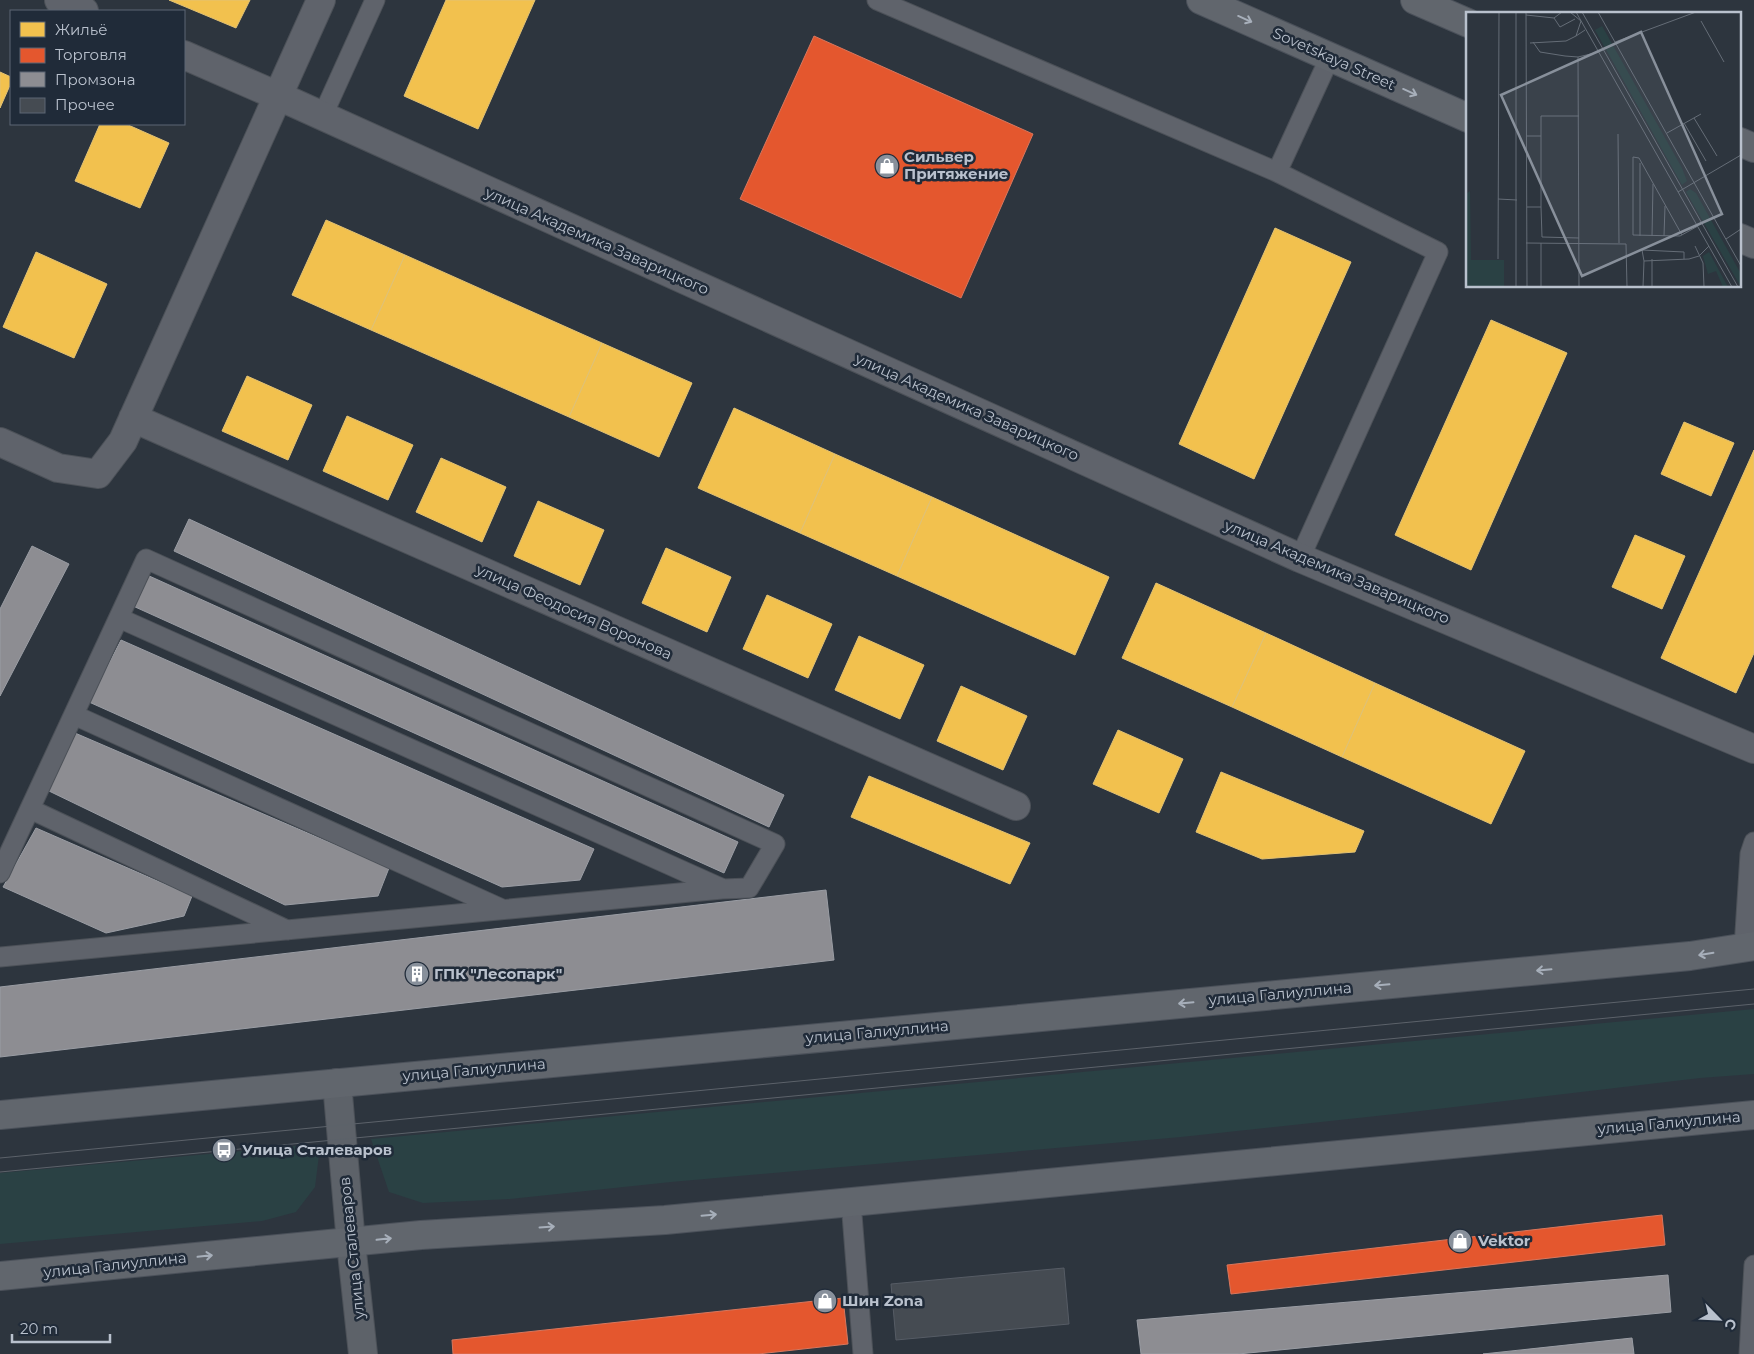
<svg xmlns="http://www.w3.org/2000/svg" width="1754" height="1354" font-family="Montserrat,sans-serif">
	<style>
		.green { fill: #2a4144 }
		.homes { fill: #f2c14e; stroke: #e1c174 }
		.shops { fill: #e4572e; stroke: #d7775e }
		.industry { fill: #8d8d92; stroke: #9a9da4 }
		.building { fill: #454b52; stroke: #565c65 }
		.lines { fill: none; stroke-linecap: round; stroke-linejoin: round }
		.lane-casing { stroke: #4c5158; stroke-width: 21 }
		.street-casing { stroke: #4c5158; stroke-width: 30 }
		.secondary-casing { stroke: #4c5158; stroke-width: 30 }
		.primary-casing { stroke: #4b515a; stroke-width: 30 }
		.lane { stroke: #5f636b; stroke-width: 19 }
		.street { stroke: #5f636b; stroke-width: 28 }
		.secondary { stroke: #5d6269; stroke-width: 28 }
		.primary { stroke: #61666d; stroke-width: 28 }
		.tram { stroke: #5c626a; stroke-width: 1 }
		.oneway { stroke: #a7afba }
		.labels { text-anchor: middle; stroke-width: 5; stroke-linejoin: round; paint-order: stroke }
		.street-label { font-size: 15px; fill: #b9c1cd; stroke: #202b39 }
		.poi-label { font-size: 15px; font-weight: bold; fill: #b9c1cd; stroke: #202b39; text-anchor: start }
		.inset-road { fill: none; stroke: #656d77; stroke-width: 1 }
		.view { fill: #88909b; fill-opacity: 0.15; stroke: #88909b; stroke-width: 2.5 }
		.inset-edge { fill: none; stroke: #b9c1cd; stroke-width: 2.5 }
	</style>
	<rect width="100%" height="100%" fill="#2d353e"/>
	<path class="green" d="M 1754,1009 L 1754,1074 L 1700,1078 L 1395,1114 L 1181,1137 L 671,1182 L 510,1199 L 423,1203 L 389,1192 L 371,1139 Z
		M 307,1145 L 312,1147 L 319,1155 L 315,1187 L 296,1212 L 262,1221 L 0,1244 L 0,1173 Z"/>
	<path class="homes" d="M 169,0 L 250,0 L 236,28 Z
		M 446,0 L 535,0 L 478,129 L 404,96 Z
		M 0,72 L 11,77 L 11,83 L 0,108 Z
		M 100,124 L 126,124 L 169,143 L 140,208 L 75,181 Z
		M 326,220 L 405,255 L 371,330 L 292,295 Z
		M 1275,228 L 1351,262 L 1254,479 L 1179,444 Z
		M 36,252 L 107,284 L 74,358 L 3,327 Z
		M 405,255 L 602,343 L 569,417 L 371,330 Z
		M 1491,320 L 1567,353 L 1471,570 L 1395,535 Z
		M 602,343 L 692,383 L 659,457 L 569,417 Z
		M 247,376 L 312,405 L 288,460 L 222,431 Z
		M 734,408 L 835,454 L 800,533 L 698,488 Z
		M 347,416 L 413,445 L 388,500 L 323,471 Z
		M 1684,422 L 1734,443 L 1711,496 L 1661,474 Z
		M 1754,450 L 1754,653 L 1736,693 L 1661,658 Z
		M 835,454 L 932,497 L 897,576 L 800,533 Z
		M 441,458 L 506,487 L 482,542 L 416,512 Z
		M 932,497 L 1109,577 L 1075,655 L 897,576 Z
		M 538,501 L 604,530 L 580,585 L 514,556 Z
		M 1635,535 L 1685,556 L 1662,609 L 1612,587 Z
		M 666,548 L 731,577 L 707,632 L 642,603 Z
		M 1156,583 L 1266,633 L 1232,707 L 1122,658 Z
		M 767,595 L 832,624 L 808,678 L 743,649 Z
		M 1266,633 L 1375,683 L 1342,757 L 1232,707 Z
		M 859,636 L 924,665 L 900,719 L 835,690 Z
		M 1375,683 L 1525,751 L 1491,824 L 1342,757 Z
		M 961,686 L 1027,716 L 1003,770 L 937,741 Z
		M 1118,730 L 1183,759 L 1159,813 L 1093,784 Z
		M 1221,772 L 1364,831 L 1355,852 L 1262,859 L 1196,832 Z
		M 869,776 L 1030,843 L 1010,884 L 851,817 Z"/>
	<path class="shops" d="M 814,36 L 1033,134 L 961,298 L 740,199 Z
		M 1662,1215 L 1665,1245 L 1231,1294 L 1227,1265 Z
		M 843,1298 L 848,1344 L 758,1354 L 453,1354 L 452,1340 Z"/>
	<path class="industry" d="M 189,519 L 784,795 L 769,827 L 174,551 Z
		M 32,546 L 69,564 L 0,696 L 0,609 Z
		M 147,575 L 738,842 L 724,873 L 133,606 Z
		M 121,640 L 594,849 L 580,880 L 502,887 L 89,702 Z
		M 75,733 L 389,868 L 378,896 L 285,905 L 49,791 Z
		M 36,828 L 192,896 L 184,916 L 106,933 L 3,887 Z
		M 826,890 L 834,960 L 0,1057 L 0,987 Z
		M 1668,1275 L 1671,1312 L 1238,1354 L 1141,1354 L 1137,1320 Z
		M 1632,1338 L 1634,1354 L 1483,1354 Z"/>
	<path class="building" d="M 1064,1268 L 1069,1324 L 896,1340 L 891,1284 Z"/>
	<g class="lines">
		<g class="lane-casing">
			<path id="lane" d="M 877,0 L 1277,172
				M 322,117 L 375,0
				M 1300,558 L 1438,252 L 1277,172 L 1330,57
				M 119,618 L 721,888
				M 74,715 L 502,909
				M 30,809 L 287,930
				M 0,873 L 146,559 L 775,844 L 749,888 L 722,889 L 0,957
				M 1744,948 L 1750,854 L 1754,842
				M 851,1202 L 863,1354
				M 1749,1354 L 1754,1265"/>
		</g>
		<g class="street-casing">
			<path id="street" d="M 59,0 L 84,11
				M 184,55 L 294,103 L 1300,558 L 1754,749
				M 133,418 L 1016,806
				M 0,442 L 58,468 L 98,474 L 123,441 L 321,0"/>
		</g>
		<g class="secondary-casing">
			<path id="secondary" d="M 337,1083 L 351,1243 L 363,1354"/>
		</g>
		<g class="primary-casing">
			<path id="primary" d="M 1201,0 L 1468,118
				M 1415,0 L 1468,23
				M 1740,142 L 1754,148
				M 1740,238 L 1754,244
				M 0,1115 L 1690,956 L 1754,946
				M 0,1276 L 421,1235 L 665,1220 L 1754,1115"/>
		</g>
		<use href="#lane" class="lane"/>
		<use href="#street" class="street"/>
		<use href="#secondary" class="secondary"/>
		<use href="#primary" class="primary"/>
		<path class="tram" d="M 0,1158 L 1754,989
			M 0,1172 L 1754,1004"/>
	</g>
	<defs><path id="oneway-shaft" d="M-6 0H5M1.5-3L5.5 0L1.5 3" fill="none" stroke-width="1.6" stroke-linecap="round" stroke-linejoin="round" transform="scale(1.25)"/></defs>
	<g class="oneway">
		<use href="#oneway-shaft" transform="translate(1245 19) rotate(24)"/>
		<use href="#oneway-shaft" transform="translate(1410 92) rotate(24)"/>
		<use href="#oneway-shaft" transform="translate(1706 954) rotate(171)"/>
		<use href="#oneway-shaft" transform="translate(1544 970) rotate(175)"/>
		<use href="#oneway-shaft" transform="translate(1382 985) rotate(175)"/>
		<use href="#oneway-shaft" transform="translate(1186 1003) rotate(175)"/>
		<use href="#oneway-shaft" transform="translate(709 1215) rotate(-5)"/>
		<use href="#oneway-shaft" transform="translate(547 1227) rotate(-4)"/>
		<use href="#oneway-shaft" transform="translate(384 1239) rotate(-6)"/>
		<use href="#oneway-shaft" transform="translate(205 1256) rotate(-6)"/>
	</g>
	<defs>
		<g id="shop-disc" transform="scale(1.25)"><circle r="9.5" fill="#88909b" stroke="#202b39"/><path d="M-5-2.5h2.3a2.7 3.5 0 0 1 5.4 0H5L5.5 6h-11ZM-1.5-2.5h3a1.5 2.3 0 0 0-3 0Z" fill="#fff"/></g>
		<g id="building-disc" transform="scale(1.25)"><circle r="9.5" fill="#88909b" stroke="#202b39"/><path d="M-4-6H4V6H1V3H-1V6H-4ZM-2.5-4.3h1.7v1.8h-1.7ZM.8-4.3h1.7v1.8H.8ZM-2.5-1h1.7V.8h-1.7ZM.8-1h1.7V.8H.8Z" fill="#fff"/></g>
		<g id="bus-disc" transform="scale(1.25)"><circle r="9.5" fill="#88909b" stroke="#202b39"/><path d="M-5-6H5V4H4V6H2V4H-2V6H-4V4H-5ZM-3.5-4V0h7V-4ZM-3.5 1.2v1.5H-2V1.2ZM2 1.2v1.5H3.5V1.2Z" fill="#fff"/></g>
	</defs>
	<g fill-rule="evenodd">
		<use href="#shop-disc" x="887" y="166"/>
		<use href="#building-disc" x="417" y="974"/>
		<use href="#bus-disc" x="224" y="1150"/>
		<use href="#shop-disc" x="1460" y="1241"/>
		<use href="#shop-disc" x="825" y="1301"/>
	</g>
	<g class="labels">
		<g class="street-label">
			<text transform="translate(1334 59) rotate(24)" y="5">Sovetskaya Street</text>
			<text transform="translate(597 241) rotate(24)" y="5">улица Академика Заварицкого</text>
			<text transform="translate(967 407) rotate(24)" y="5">улица Академика Заварицкого</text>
			<text transform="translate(1337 572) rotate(23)" y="5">улица Академика Заварицкого</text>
			<text transform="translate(574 612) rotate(24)" y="5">улица Феодосия Воронова</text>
			<text transform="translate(1280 994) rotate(-5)" y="5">улица Галиуллина</text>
			<text transform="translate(877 1032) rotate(-5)" y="5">улица Галиуллина</text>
			<text transform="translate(474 1070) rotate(-5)" y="5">улица Галиуллина</text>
			<text transform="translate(1669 1123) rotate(-5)" y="5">улица Галиуллина</text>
			<text transform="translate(352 1248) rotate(-96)" y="5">улица Сталеваров</text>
			<text transform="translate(115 1265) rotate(-6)" y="5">улица Галиуллина</text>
		</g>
		<g class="poi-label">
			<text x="904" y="162">Сильвер<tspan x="904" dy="17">Притяжение</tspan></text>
			<text x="434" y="979">ГПК "Лесопарк"</text>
			<text x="242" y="1155">Улица Сталеваров</text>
			<text x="1478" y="1246">Vektor</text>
			<text x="842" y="1306">Шин Zona</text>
		</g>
	</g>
	<g transform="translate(1466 12)">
		<rect width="275" height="275" fill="#2d353e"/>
		<path d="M 136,14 L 216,156 L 221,169 L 216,173 L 129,18 ZM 224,177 L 230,181 L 275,262 L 275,275 L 220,180 ZM 4,179 L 5,248 L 38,248 L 38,275 L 0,275 L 0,182 ZM 243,240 L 262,275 L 257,275 L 250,259 L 242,262 L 237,244 Z" fill="#2a4144"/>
		<path class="inset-road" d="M 50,0 L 50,275M 60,0 L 61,275M 96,0 L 88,6 L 94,15 L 109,7M 104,0 L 115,9 L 110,24 L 119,18M 110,0 L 266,275M 116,0 L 272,275M 132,0 L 275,254M 60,3 L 88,6M 235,9 L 258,50M 67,30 L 74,40 L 99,44 L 112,45 L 133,40M 149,30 L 230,0M 64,31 L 100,29 L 110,24M 112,45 L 113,275M 228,106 L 251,144M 218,111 L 240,149M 201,121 L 235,102M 152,122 L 153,231M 60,124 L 75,124 L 75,104 L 113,104M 75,124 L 75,195M 212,180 L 275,143M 32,187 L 51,188M 61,195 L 75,195 L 76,225 L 113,226M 216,223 L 173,146 L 167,145 L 167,223 L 214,224 L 232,214M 174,224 L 174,151M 186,224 L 187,172M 198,224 L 199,194M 260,227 L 275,217M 60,231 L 160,232 L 161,275M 229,234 L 237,251 L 238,275M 32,247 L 33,0M 178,249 L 176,238 L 218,240 L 218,247M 75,275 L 75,231M 177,275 L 178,249 L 223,247 L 233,244 L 243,234M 186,275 L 186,247"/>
		<path class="view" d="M 175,20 L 256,202 L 116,264 L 35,83 Z"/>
		<rect width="275" height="275" class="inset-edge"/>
	</g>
	<rect x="10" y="10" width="175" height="115" fill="#202b39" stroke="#5d6774"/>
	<rect x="20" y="22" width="25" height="15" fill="#f2c14e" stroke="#5d6774"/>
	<text x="55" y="35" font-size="15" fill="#b9c1cd">Жильё</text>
	<rect x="20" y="48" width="25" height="15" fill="#e4572e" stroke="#5d6774"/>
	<text x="55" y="60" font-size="15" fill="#b9c1cd">Торговля</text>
	<rect x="20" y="72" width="25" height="15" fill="#8d8d92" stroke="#5d6774"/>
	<text x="55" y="85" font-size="15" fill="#b9c1cd">Промзона</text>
	<rect x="20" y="98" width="25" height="15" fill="#454b52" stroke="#5d6774"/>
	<text x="55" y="110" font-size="15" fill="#b9c1cd">Прочее</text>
	<g transform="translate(1719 1319) rotate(114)" stroke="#202b39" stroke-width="4" paint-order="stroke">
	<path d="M0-4L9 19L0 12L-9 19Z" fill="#b9c1cd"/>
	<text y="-8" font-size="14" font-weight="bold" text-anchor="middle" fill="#b9c1cd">С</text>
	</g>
	<path d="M12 1334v8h98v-8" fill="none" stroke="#b9c1cd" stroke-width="2.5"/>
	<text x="20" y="1334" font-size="15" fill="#b9c1cd" stroke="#202b39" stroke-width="4" paint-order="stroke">20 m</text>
</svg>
